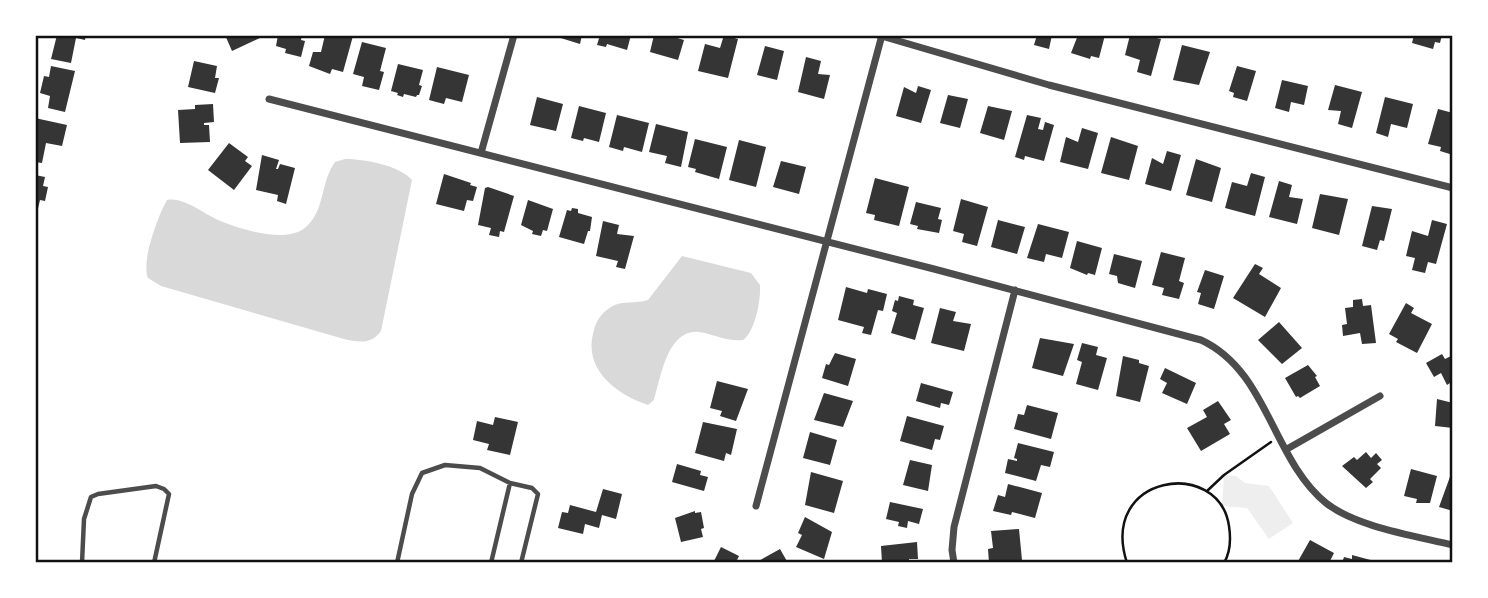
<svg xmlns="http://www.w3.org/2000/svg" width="1488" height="598" font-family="'Noto Sans',sans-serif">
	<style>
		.green { fill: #eee }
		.water { fill: #d9d9d9 }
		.building { fill: #353535 }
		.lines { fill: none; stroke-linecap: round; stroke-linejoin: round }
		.path { stroke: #111; stroke-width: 2.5 }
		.service { stroke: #4c4c4c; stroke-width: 4.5 }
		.minor { stroke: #4c4c4c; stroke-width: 7 }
		.neatline { fill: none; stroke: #111; stroke-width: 2.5 }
	</style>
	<rect width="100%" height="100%" fill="#fff"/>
	<path class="green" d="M 1224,475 L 1236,476 L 1245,483 L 1269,486 L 1293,523 L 1269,539 L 1247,508 L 1222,506 Z"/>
	<path class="water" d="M 345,159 C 364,159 399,165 412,180 L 381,331 C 371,345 358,342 344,339 L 161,286 L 148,278 C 141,261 158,216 167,200 C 183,197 201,212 216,219 C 239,229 289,246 308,225 C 325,208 321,181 335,162 Z
		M 682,256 L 751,273 L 760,285 C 761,300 755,332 743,340 C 727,342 714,334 699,332 C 667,329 661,378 654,400 L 648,405 C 617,395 584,370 593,334 C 595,322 601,313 611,307 C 622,300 636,304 648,300 Z"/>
	<path class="building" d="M 57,35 L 86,35 L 85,40 L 76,38 L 71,63 L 51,59 Z
		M 225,35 L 266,35 L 232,51 Z
		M 278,35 L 302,35 L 301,40 L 305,41 L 301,57 L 285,53 L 286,49 L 276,46 Z
		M 325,35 L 353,36 L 343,72 L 332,69 L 330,74 L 309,66 L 313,52 L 321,52 Z
		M 551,35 L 582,35 L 580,44 Z
		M 600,35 L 631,35 L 627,50 L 607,44 L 606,47 L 597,45 Z
		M 654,35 L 675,35 L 674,37 L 684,40 L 678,60 L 650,52 Z
		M 724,35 L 738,39 L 728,78 L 698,71 L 705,44 L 720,48 Z
		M 1037,35 L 1052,35 L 1049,49 L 1034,45 Z
		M 1078,35 L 1105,35 L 1099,58 L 1091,56 L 1090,59 L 1071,53 Z
		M 1130,35 L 1145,35 L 1161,39 L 1151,76 L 1137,72 L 1140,60 L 1125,55 Z
		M 1414,35 L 1442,35 L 1440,43 L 1435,42 L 1433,49 L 1412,43 Z
		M 362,42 L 386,48 L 380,71 L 384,72 L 379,90 L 362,86 L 364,77 L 353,74 Z
		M 1182,45 L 1210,52 L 1199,85 L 1173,80 Z
		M 765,46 L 784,51 L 777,80 L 757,75 Z
		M 806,57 L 821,61 L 818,74 L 830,75 L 824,99 L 798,92 Z
		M 194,61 L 217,66 L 215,78 L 219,78 L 215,93 L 188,87 Z
		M 398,64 L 423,70 L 419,85 L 422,86 L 419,95 L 417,95 L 416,97 L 404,94 L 403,97 L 397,95 L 398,93 L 391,91 Z
		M 51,66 L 75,71 L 65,112 L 48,108 L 50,96 L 40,93 L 44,76 L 49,77 Z
		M 1237,66 L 1256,71 L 1247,101 L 1233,97 L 1234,93 L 1229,91 Z
		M 437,67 L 469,75 L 462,102 L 446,98 L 444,104 L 429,100 Z
		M 1282,80 L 1308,86 L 1304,105 L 1291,102 L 1289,112 L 1275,108 Z
		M 1335,85 L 1362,92 L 1352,128 L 1338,124 L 1341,111 L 1328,110 Z
		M 918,86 L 931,90 L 921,123 L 896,116 L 904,87 L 916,93 Z
		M 948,95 L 968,99 L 960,128 L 940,123 Z
		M 537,97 L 563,104 L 556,131 L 530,125 Z
		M 1385,97 L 1413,104 L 1407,128 L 1391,124 L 1388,137 L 1376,133 Z
		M 213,104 L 214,122 L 204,123 L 204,125 L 209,125 L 210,142 L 180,143 L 178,110 L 195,109 L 195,105 Z
		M 579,106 L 606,113 L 599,142 L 584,138 L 583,141 L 571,138 Z
		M 988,106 L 1012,111 L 1004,140 L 980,133 Z
		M 1438,109 L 1453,113 L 1453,155 L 1440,151 L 1441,147 L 1428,144 Z
		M 617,115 L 649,123 L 642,152 L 624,147 L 623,151 L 609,147 Z
		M 1027,115 L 1041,118 L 1038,129 L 1043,130 L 1045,122 L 1054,125 L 1044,161 L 1025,156 L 1024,160 L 1015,157 Z
		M 35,118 L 67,125 L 62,146 L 46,143 L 42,163 L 35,162 Z
		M 656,124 L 688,132 L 681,167 L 665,163 L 667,156 L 649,152 Z
		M 1082,128 L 1098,133 L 1088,169 L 1060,162 L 1066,137 L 1078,142 Z
		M 1111,137 L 1138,146 L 1129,180 L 1101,173 Z
		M 695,139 L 727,147 L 719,179 L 695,172 L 696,169 L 688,167 Z
		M 739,140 L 766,147 L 756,187 L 729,180 Z
		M 229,143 L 248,157 L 245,161 L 252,166 L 234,190 L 208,170 Z
		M 1167,151 L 1181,155 L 1171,191 L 1145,184 L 1152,158 L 1163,164 Z
		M 262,155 L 279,160 L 276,169 L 278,169 L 280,164 L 295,168 L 286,204 L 277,201 L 278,195 L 256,190 Z
		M 1196,159 L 1221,168 L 1212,202 L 1186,195 Z
		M 781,161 L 806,167 L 799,194 L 773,187 Z
		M 1251,173 L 1265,177 L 1255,216 L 1225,208 L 1232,182 L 1247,186 Z
		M 444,174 L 471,183 L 470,185 L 477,187 L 473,201 L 467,200 L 464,211 L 436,204 Z
		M 35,175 L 45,177 L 43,186 L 48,187 L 45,201 L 40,200 L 36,217 Z
		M 875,178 L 909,187 L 899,226 L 874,220 L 875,215 L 866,213 Z
		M 1279,181 L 1292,185 L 1289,197 L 1303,199 L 1297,224 L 1269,217 Z
		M 488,187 L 514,196 L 504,232 L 500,231 L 499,237 L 489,235 L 491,228 L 478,225 L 485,188 Z
		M 1320,194 L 1348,199 L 1339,235 L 1312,228 Z
		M 961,199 L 988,207 L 977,246 L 962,242 L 964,234 L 953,231 Z
		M 528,200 L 553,209 L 547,231 L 543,230 L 541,236 L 532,234 L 533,231 L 521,225 Z
		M 916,202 L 941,208 L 938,219 L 942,220 L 939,233 L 917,229 L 918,226 L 910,224 Z
		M 1372,206 L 1392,209 L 1384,241 L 1380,240 L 1377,250 L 1362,246 Z
		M 572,208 L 578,209 L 578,213 L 592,217 L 590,231 L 588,231 L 584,244 L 559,237 L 567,210 L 571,211 Z
		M 998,220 L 1025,227 L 1017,254 L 991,247 Z
		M 1432,220 L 1447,224 L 1436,264 L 1428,262 L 1425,273 L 1412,270 L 1415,258 L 1406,256 L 1412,231 L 1428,236 Z
		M 603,221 L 619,225 L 617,234 L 634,236 L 625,269 L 616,267 L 618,261 L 596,256 Z
		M 1038,224 L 1069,232 L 1062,258 L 1046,254 L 1044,262 L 1027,258 Z
		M 1077,241 L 1102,248 L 1095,275 L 1088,273 L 1087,275 L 1070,268 Z
		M 1161,252 L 1185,258 L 1179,281 L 1184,283 L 1179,299 L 1162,295 L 1164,288 L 1152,285 Z
		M 1114,254 L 1142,261 L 1135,288 L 1118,283 L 1117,276 L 1109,274 Z
		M 1255,264 L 1263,268 L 1259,274 L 1281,288 L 1265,317 L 1233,298 Z
		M 1205,270 L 1224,276 L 1214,309 L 1198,304 L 1201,293 L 1197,292 Z
		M 846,287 L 867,293 L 868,289 L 887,294 L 883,311 L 878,310 L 871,335 L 862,333 L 864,327 L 838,320 Z
		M 899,296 L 914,300 L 913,305 L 924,308 L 915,340 L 891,333 L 897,313 L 892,311 L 895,300 L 898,301 Z
		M 1362,299 L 1363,306 L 1371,305 L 1376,343 L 1362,344 L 1360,333 L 1343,336 L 1342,325 L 1347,324 L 1345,308 L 1353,307 L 1353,300 Z
		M 1406,303 L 1414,308 L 1411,313 L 1432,324 L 1417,353 L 1396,342 L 1398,339 L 1389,334 Z
		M 940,308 L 956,312 L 953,321 L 971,324 L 964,351 L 931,343 Z
		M 1279,322 L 1302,348 L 1282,364 L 1258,340 Z
		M 1040,338 L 1074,344 L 1063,376 L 1032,368 Z
		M 1082,343 L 1098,347 L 1096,355 L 1107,358 L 1098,390 L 1076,384 L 1082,362 L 1077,360 Z
		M 835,353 L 856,359 L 848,386 L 822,378 L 826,364 L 829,365 Z
		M 1442,354 L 1445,359 L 1453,355 L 1453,381 L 1447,385 L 1441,373 L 1434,377 L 1426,363 Z
		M 1123,356 L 1139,360 L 1139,363 L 1149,366 L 1140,402 L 1116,396 Z
		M 1308,365 L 1317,376 L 1315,377 L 1320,386 L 1300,398 L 1298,396 L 1296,397 L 1285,378 Z
		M 1165,368 L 1196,383 L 1187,404 L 1162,393 L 1167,383 L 1160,379 Z
		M 717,381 L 748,389 L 736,421 L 720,416 L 722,411 L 710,408 Z
		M 921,383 L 953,392 L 949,405 L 941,403 L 940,408 L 916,401 Z
		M 824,393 L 853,401 L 843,427 L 814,420 Z
		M 1437,399 L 1453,403 L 1453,428 L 1435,426 Z
		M 1218,401 L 1231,420 L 1224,424 L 1230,434 L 1201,451 L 1187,428 L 1207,417 L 1203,410 Z
		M 1027,405 L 1058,413 L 1051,439 L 1014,429 L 1018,414 L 1024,415 Z
		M 907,416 L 944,426 L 940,440 L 935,439 L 932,450 L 900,441 Z
		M 495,417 L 518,422 L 510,455 L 487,450 L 489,444 L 473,440 L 477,421 L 493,425 Z
		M 703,422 L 737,429 L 731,455 L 726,453 L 724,461 L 695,453 Z
		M 810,432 L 837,440 L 830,465 L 803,458 Z
		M 1018,443 L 1054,452 L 1050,467 L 1041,465 L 1036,481 L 1005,473 L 1008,459 L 1017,461 L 1017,459 L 1014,458 Z
		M 1366,452 L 1371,458 L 1376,453 L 1382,460 L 1377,464 L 1381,468 L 1370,479 L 1373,482 L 1366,488 L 1342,466 L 1354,457 L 1357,460 Z
		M 910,460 L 932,465 L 928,491 L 903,485 Z
		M 677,464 L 701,471 L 700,475 L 708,477 L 704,491 L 672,482 Z
		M 1411,469 L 1437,476 L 1430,503 L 1416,503 L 1417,499 L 1404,496 Z
		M 811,472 L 843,481 L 834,513 L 805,505 Z
		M 1451,474 L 1453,475 L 1453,511 L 1439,507 Z
		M 1008,484 L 1042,493 L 1035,518 L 1012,512 L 1011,515 L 993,511 L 998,495 L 1005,497 Z
		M 603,489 L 622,494 L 616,519 L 602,515 L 599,528 L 585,524 L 583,534 L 558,528 L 562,512 L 568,513 L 570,505 L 596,512 Z
		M 890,502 L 923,509 L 919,524 L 908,521 L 907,528 L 898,526 L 899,522 L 886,519 Z
		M 695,511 L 695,513 L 701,512 L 704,528 L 701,529 L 703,537 L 681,542 L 675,518 Z
		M 805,517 L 832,532 L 824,559 L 796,547 L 802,535 L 798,533 Z
		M 1019,529 L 1022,560 L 989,563 L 988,549 L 993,548 L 991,531 Z
		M 1310,540 L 1334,553 L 1329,563 L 1297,563 Z
		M 917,542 L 918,559 L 909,559 L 909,563 L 882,563 L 881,546 Z
		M 721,547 L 739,556 L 737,560 L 742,563 L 713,563 Z
		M 780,549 L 788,563 L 755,563 Z
		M 1352,555 L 1378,562 L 1378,563 L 1342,563 L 1344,557 L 1352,559 Z"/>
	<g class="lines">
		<path class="path" d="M 1207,491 L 1224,475 L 1271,442
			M 1127,563 C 1098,474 1219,457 1229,526 C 1231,539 1231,551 1224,563"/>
		<path class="service" d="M 82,563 L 84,519 L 91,497 L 98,494 L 156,486 L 164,489 L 169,494 L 154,563
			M 397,563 L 412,494 L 422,473 L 445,465 L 480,468 L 510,483 L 532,488 L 538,494 L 521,563
			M 491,563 L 510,483"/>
		<path class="minor" d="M 878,35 L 1049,85 L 1453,188
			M 269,99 L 934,269 L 1201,340 C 1268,371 1272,459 1326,503 C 1356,527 1416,536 1453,545
			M 481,153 L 514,35
			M 1287,449 L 1380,396
			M 756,506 L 882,35
			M 954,563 L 952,550 L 954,527 L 1015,290"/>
	</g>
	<rect width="1488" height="598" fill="none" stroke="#ffffff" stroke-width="74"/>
	<rect x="37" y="37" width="1414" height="524" class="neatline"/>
</svg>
